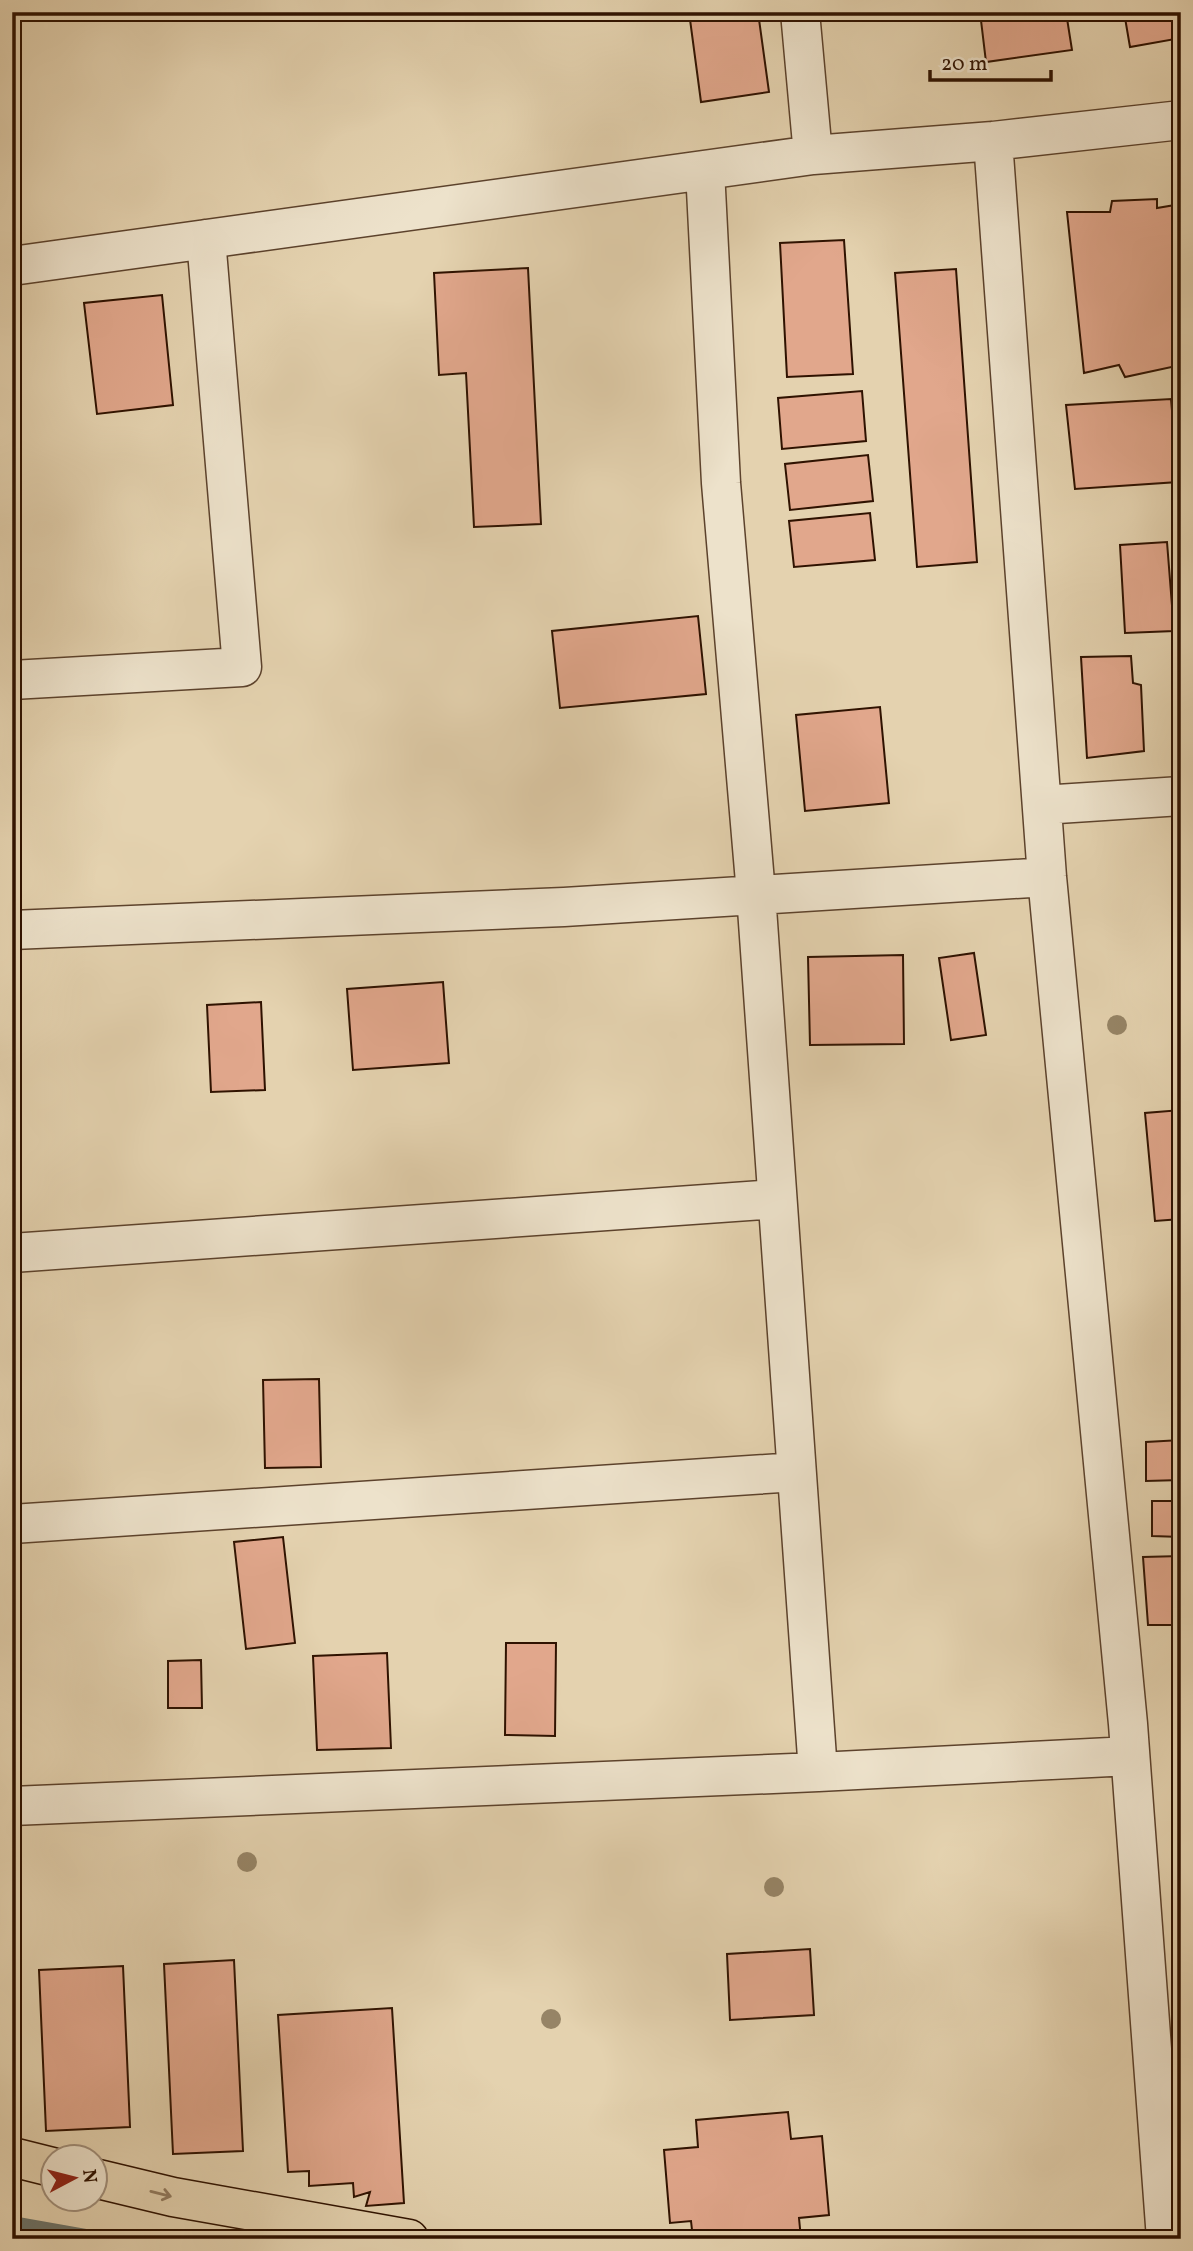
<svg xmlns="http://www.w3.org/2000/svg" width="1193" height="2251" font-family="Vollkorn,serif">
	<style>
		.lines { fill: none; stroke-linecap: round; stroke-linejoin: round }
		.stream { stroke: #6d746a; stroke-width: 12 }
		.building { fill: #e1a78c; stroke: #2f1200; stroke-width: 2 }
		.minor-casing { stroke: #5c422c; stroke-width: 41 }
		.major-casing { stroke: #2f1200; stroke-width: 41 }
		.minor { stroke: #ede2cb; stroke-width: 38 }
		.major { stroke: #e4d2af; stroke-width: 38 }
		.tree { fill: #968466 }
		.oneway { stroke: #937c60 }
	</style>
	<rect width="100%" height="100%" fill="#e4d2af"/>
	<filter id="stains"><feTurbulence type="fractalNoise" baseFrequency=".00286" numOctaves="4"/><feColorMatrix values="0 0 0 0 .2 0 0 0 0 .09 0 0 0 0 .02 0 0 0 .5 -.17"/></filter>
	<radialGradient id="worn" r=".72"><stop offset=".6" stop-color="#630" stop-opacity="0"/><stop offset="1" stop-color="#630" stop-opacity=".3"/></radialGradient>
	<g class="lines">
		<path class="stream" d="M 12,2222 L 108,2239"/>
	</g>
	<path class="building" d="M 689,12 L 758,12 L 769,92 L 701,102 Z
		M 980,12 L 1066,12 L 1072,50 L 986,62 Z
		M 1124,12 L 1181,12 L 1181,38 L 1130,47 Z
		M 1157,199 L 1157,208 L 1181,204 L 1181,365 L 1125,377 L 1119,365 L 1084,373 L 1067,212 L 1110,212 L 1112,201 Z
		M 844,240 L 853,374 L 787,377 L 780,243 Z
		M 528,268 L 541,524 L 474,527 L 466,373 L 439,375 L 434,273 Z
		M 956,269 L 977,562 L 917,567 L 895,273 Z
		M 162,295 L 173,405 L 97,414 L 84,303 Z
		M 862,391 L 866,441 L 782,449 L 778,398 Z
		M 1171,399 L 1178,482 L 1075,489 L 1066,405 Z
		M 868,455 L 873,501 L 790,510 L 785,464 Z
		M 870,513 L 875,560 L 794,567 L 789,521 Z
		M 1167,542 L 1174,631 L 1125,633 L 1120,545 Z
		M 698,616 L 706,694 L 560,708 L 552,631 Z
		M 1131,656 L 1133,683 L 1141,685 L 1144,751 L 1087,758 L 1081,657 Z
		M 880,707 L 889,803 L 805,811 L 796,715 Z
		M 974,953 L 986,1035 L 951,1040 L 939,958 Z
		M 903,955 L 904,1044 L 810,1045 L 808,957 Z
		M 443,982 L 449,1063 L 353,1070 L 347,989 Z
		M 261,1002 L 265,1090 L 211,1092 L 207,1005 Z
		M 1181,1110 L 1181,1219 L 1155,1221 L 1145,1113 Z
		M 319,1379 L 321,1467 L 265,1468 L 263,1380 Z
		M 1181,1440 L 1181,1480 L 1146,1481 L 1146,1442 Z
		M 1152,1501 L 1181,1501 L 1181,1537 L 1152,1536 Z
		M 283,1537 L 295,1643 L 246,1649 L 234,1542 Z
		M 1181,1556 L 1181,1625 L 1148,1625 L 1143,1557 Z
		M 506,1643 L 556,1643 L 555,1736 L 505,1735 Z
		M 387,1653 L 391,1748 L 317,1750 L 313,1656 Z
		M 201,1660 L 202,1708 L 168,1708 L 168,1661 Z
		M 810,1949 L 814,2015 L 730,2020 L 727,1954 Z
		M 234,1960 L 243,2151 L 173,2154 L 164,1964 Z
		M 123,1966 L 130,2127 L 46,2131 L 39,1970 Z
		M 392,2008 L 404,2203 L 366,2206 L 370,2192 L 354,2197 L 353,2183 L 309,2186 L 309,2171 L 288,2172 L 278,2015 Z
		M 788,2112 L 791,2139 L 822,2136 L 829,2215 L 799,2218 L 801,2239 L 693,2239 L 691,2221 L 670,2223 L 664,2150 L 698,2147 L 696,2120 Z"/>
	<g class="lines">
		<g class="minor-casing">
			<path id="minor" d="M 800,12 L 813,155
				M 993,141 L 1047,877 L 1128,1724 L 1166,2239
				M 705,170 L 721,483 L 756,894 L 818,1772 L 1130,1756
				M 12,266 L 813,155 L 993,141 L 1181,120
				M 12,680 L 242,667 L 206,239
				M 1042,805 L 1181,796
				M 12,930 L 564,907 L 1047,877
				M 12,1253 L 777,1199
				M 12,1524 L 796,1472
				M 12,1806 L 818,1772"/>
		</g>
		<g class="major-casing">
			<path id="major" d="M 12,2157 L 52,2167
				M 94,2178 L 173,2197 L 409,2239"/>
		</g>
		<use href="#minor" class="minor"/>
		<use href="#major" class="major"/>
	</g>
	<g class="tree">
		<circle cx="1117" cy="1025" r="10"/>
		<circle cx="247" cy="1862" r="10"/>
		<circle cx="774" cy="1887" r="10"/>
		<circle cx="551" cy="2019" r="10"/>
	</g>
	<defs><path id="oneway-shaft" d="M-6 0H5M1.5-3L5.5 0L1.5 3" fill="none" stroke-width="1.6" stroke-linecap="round" stroke-linejoin="round" transform="scale(1.75)"/></defs>
	<use class="oneway" href="#oneway-shaft" transform="translate(161 2194) rotate(14)"/>
	<rect width="1193" height="2251" fill="none" stroke="#e4d2af" stroke-width="42"/>
	<rect x="14" y="14" width="1165" height="2223" fill="none" stroke="#2f1200" stroke-width="3.5"/>
	<rect x="21" y="21" width="1151" height="2209" fill="none" stroke="#2f1200" stroke-width="2"/>
	<g transform="translate(74 2178) rotate(83)"><circle r="33" fill="#ede2cb" stroke="#a18f7a" stroke-width="2"/>
	<path d="M0-5L12 26L0 18L-12 26Z" fill="#8f2418"/>
	<text y="-10" font-size="19" font-weight="bold" text-anchor="middle" fill="#2f1200">N</text>
	</g>
	<path d="M930 70v10h121v-10" fill="none" stroke="#2f1200" stroke-width="3.5"/>
	<text x="941" y="70" font-size="21" fill="#2f1200" stroke="#ede2cb" stroke-width="5" paint-order="stroke">20 m</text>
	<rect width="100%" height="100%" filter="url(#stains)"/>
	<rect width="100%" height="100%" fill="url(#worn)"/>
</svg>
